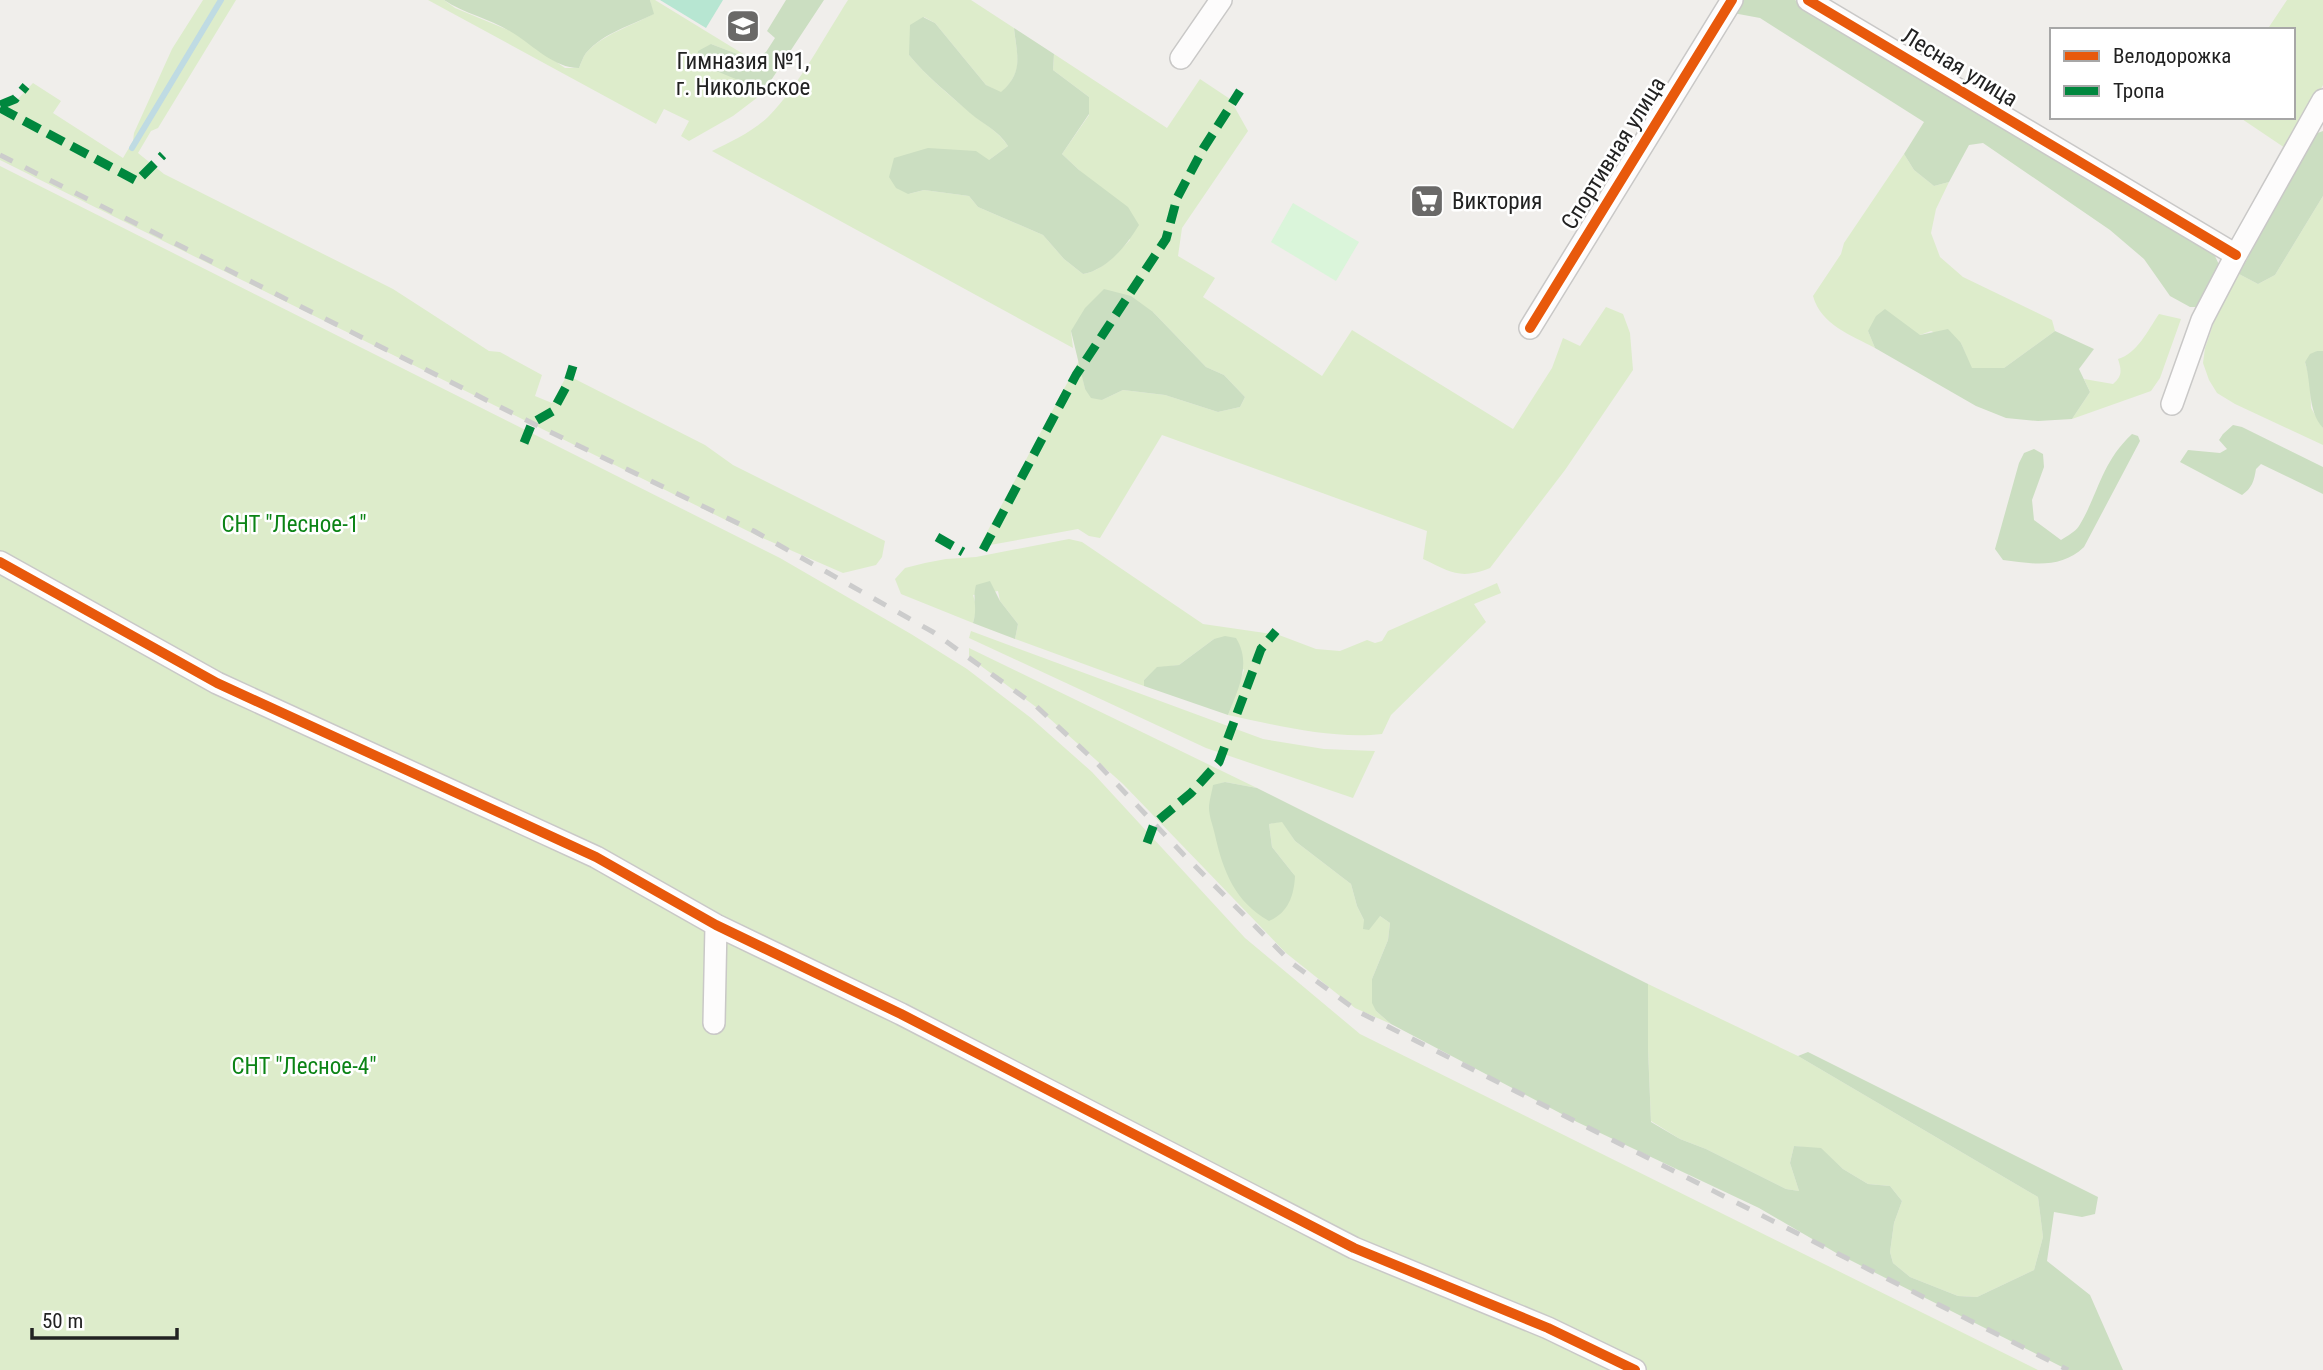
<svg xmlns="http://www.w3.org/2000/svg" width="2323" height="1370" font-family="'Roboto Condensed',sans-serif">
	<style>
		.grass { fill: #ddeccb }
		.forest { fill: #cbdec1 }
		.park { fill: #daf5da }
		.pitch { fill: #b7e6d2 }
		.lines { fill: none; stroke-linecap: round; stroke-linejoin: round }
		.stream { stroke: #bfdbe3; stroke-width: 6 }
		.street-casing { stroke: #c9c8c7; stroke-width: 24 }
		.street { stroke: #fdfcfc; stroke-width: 21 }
		.rail { stroke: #ccc; stroke-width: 5; stroke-dasharray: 14 14; stroke-linecap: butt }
		.quiet { stroke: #00873e; stroke-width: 9; stroke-dasharray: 18 9; stroke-linecap: butt }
		.cycleway-casing { stroke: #fff; stroke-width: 15 }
		.cycleway { stroke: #e8590c; stroke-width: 10 }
		.labels { text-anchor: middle; stroke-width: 5; stroke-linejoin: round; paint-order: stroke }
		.poi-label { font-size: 23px; fill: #222; stroke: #fff }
		.street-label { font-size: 23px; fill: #222; stroke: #fff }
		.park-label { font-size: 23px; fill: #0c8416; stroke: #fff }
	</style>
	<rect width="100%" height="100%" fill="#f0eeeb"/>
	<path class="grass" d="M 203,0 L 236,0 L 158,128 L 151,131 L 138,153 L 164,174 L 393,289 L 489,351 L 500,352 L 542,375 L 535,396 L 552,403 L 567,375 L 705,445 L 733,465 L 885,541 L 882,557 L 876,565 L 843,573 L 760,537 L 0,160 L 0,111 L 17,100 L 33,83 L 61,101 L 53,113 L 123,158 L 133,141 L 134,133 L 172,49 Z
		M 428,0 L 444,0 L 455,8 L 513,32 L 565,68 L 579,68 C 581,63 583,57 586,53 C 603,34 632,26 653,14 L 650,0 L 655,0 L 753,60 L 711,44 L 734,77 L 755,87 L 762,94 L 733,116 L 689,141 L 681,136 L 689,121 L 664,109 L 656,124 Z
		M 848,0 L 971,0 L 1014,28 C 1017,59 1025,69 1001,93 L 986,85 L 935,23 L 924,17 L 909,55 C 927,77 949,95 971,113 C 985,125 997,130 1008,146 L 989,160 L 908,194 L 924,190 L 969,196 L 978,207 L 1043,235 L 1064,259 L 1083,274 C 1103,271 1117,253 1130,240 L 1079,170 L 1062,154 L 1089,115 L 1089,97 L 1053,70 L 1054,54 L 1167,128 L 1200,79 L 1230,99 L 1248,131 L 1182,228 L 1178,256 L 1215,278 L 1203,297 L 1322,376 L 1352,330 L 1513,429 L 1552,368 L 1563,338 L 1580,346 L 1606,307 L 1623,314 L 1630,333 L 1633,370 L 1565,470 L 1490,568 C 1460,580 1451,572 1423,559 L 1427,531 L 1162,435 L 1100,538 L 1089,536 L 1078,529 L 979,547 L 1079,361 L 1085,389 L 1102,400 L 1123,390 L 1165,395 L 1218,412 L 1240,407 L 1245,397 L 1224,375 L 1206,367 L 1153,312 L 1071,331 L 1073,348 L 712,151 C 731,142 752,132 768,117 C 799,86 824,37 848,0 Z
		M 2287,0 L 2323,0 L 2323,85 L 2288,150 L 2239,117 L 2293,117 L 2293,30 L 2267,30 Z
		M 1904,154 L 1914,170 L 1934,186 L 1949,182 L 1936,209 L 1931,233 L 1940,257 L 1963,277 L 2052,320 L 2055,331 L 2004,368 L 1971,368 L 1961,343 L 1931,331 L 1920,335 L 1868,331 L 1875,348 C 1851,335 1821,325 1813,296 L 1841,254 L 1844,243 Z
		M 0,166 L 780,558 L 911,634 L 967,669 L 1031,718 L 1092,772 L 1245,938 L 1360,1034 L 2038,1370 L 0,1370 Z
		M 2323,196 L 2323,351 L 2317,351 L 2305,362 L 2310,380 L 2311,408 L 2323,428 L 2323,445 L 2235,404 L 2217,393 L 2209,380 L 2203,363 L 2205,348 L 2216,316 L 2239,274 L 2258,284 L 2275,275 Z
		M 2159,314 L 2181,319 L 2160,378 L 2151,391 L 2072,419 L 2090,392 L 2084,379 L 2113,384 C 2122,376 2122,371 2118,359 C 2137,354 2148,330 2159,314 Z
		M 1069,539 L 1082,542 L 1203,624 L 1279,635 L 1316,649 L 1340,651 L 1367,640 L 1375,643 L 1382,641 L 1388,631 L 1497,583 L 1501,593 L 1474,604 L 1486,622 L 1391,715 L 1382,734 C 1335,740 1274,725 1228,715 L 1244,670 L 1214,639 L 1179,665 L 1157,668 L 1144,680 L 1144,686 L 1015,639 L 1018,624 L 1000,601 L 998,591 L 973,595 L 977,608 L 973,623 L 901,594 L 895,579 L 905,568 L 925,563 L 946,559 L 976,557 Z
		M 971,631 L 1263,739 L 1324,749 L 1375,751 L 1353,798 L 1206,748 L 969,638 Z
		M 969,648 L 1257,788 L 1225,782 L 1213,786 L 1295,876 L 1272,847 L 1269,824 L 1282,821 L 1295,841 L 1351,884 L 1357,906 L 1364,920 L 1380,916 L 1390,923 L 1388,940 L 1372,979 L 1376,1011 L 1391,1024 L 1355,1008 L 1286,953 L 1123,784 L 1040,710 L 969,657 Z
		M 1648,984 L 1798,1056 L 2038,1197 L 2043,1237 L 2034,1270 L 1977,1297 L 1958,1296 L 1910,1277 L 1893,1263 L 1890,1252 L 1894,1223 L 1902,1201 L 1890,1186 L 1868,1184 L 1843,1169 L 1821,1149 L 1794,1146 L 1790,1163 L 1799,1191 L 1786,1189 L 1706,1149 L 1680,1139 L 1651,1121 L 1648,1049 Z"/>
	<path class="forest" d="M 444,0 L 650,0 L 654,14 C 632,25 603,33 586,53 C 583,57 581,63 579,68 C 554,68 534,46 513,33 C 491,19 465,14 444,0 Z
		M 786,0 L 824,0 L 762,94 L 755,87 L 697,63 L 698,51 L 711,44 L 753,60 L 766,52 L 775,38 L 767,31 Z
		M 1740,0 L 1795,0 L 2205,245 L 2215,256 L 2221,269 L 2206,307 L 2190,307 L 2170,296 L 2144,259 L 2110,230 L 1983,143 L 1969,145 L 1949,182 L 1934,186 L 1914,170 L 1904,154 L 1924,122 L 1760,18 L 1733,13 Z
		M 923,17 L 935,23 L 986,85 L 1001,92 C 1024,72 1017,56 1014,28 L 1054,54 L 1053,70 L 1089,97 L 1089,114 L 1062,154 L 1079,170 L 1128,207 L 1139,225 C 1127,245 1107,270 1083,274 L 1064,259 L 1043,235 L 978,207 L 969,196 L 924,190 L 908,194 L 896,188 L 889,177 L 894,158 L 928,148 L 976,151 L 989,160 L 1008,146 C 998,130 984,125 970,113 C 949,94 927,77 909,55 L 910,25 Z
		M 2323,131 L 2323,196 L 2275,275 L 2258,284 L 2239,274 L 2315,134 Z
		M 1104,289 L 1131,296 L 1153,312 L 1206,367 L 1224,375 L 1245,397 L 1240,407 L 1218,412 L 1165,395 L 1123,390 L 1102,400 L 1091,398 L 1085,389 L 1071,331 L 1085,308 Z
		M 1885,309 L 1920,335 L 1948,329 L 1961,343 L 1972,368 L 2004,368 L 2055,331 L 2094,349 L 2079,369 L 2090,392 L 2072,419 L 2038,421 L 2006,418 L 1976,406 L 1875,348 L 1868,331 L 1876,316 Z
		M 2317,351 L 2323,351 L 2323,428 C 2307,410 2312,385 2305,362 L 2310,354 Z
		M 2233,425 L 2242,427 L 2323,467 L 2323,494 L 2261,464 L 2256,469 C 2254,481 2252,488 2242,495 L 2180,462 L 2188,450 L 2220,453 L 2227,449 L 2219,440 L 2223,434 Z
		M 2132,434 L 2138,436 L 2140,441 L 2084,547 C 2061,569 2033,564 2003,560 L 1995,549 L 2019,463 L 2024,453 L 2034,449 L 2043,454 L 2044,467 L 2032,500 L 2034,520 L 2061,540 C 2067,536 2075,532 2079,526 C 2099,493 2101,463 2132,434 Z
		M 990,581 L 1000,601 L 1018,624 L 1015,639 L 973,623 C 978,607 972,599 976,585 Z
		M 1225,636 L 1236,638 C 1252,664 1238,689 1228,715 L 1144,686 L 1144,680 L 1157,667 L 1179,665 L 1214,639 Z
		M 1225,782 L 1257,788 L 1648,984 L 1648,1049 L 1651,1122 L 1680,1139 L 1706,1149 L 1786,1189 L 1799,1191 L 1790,1163 L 1794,1146 L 1821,1148 L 1843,1169 L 1868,1184 L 1890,1186 L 1902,1201 L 1894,1223 L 1890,1252 L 1893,1263 L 1910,1277 L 1958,1296 L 1977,1297 L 2034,1270 L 2043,1237 L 2038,1197 L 1798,1056 L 1808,1052 L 2098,1197 L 2095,1214 L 2082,1217 L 2054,1212 L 2047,1261 L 2090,1295 L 2123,1370 L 2068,1370 L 1838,1254 L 1759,1208 L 1577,1122 L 1391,1024 L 1376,1011 L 1372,1003 L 1372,979 L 1388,940 L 1390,923 L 1380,916 L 1369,930 L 1363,929 L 1364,920 L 1357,906 L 1351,884 L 1295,841 L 1282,822 L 1269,824 L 1272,847 L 1295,876 C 1294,896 1288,913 1269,921 C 1235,902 1223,871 1215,835 C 1213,826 1209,816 1209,808 C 1209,801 1212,792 1213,785 Z"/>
	<path class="park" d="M 1293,203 L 1359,242 L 1336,281 L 1271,242 Z"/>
	<path class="pitch" d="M 660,0 L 723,0 L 706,28 Z"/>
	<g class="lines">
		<path class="stream" d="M 132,148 L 221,0"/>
		<g class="street-casing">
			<path id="street" d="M 1808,0 L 2236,255
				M 1181,58 L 1221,0
				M 1530,328 L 1732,0
				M 2172,404 L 2202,320 L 2236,255 L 2323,100
				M 0,562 L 217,683 L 596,857 L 716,925 L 901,1014 L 1354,1248 L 1548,1328 L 1635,1370
				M 714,1023 L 716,925"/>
		</g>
		<use href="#street" class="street"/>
		<path class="rail" d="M 0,155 L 532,423 L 754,531 L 933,632 L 1036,706 L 1096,762 L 1184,855 L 1293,964 L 1359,1012 L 2068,1370"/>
		<path class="quiet" d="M 0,105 L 15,99 L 26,86
			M 0,108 L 137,181 L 163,155
			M 524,443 L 532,423 L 553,411 L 567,385 L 573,366
			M 937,537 L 963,552
			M 983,550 L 1076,375 L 1166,239 L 1177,198 L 1203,149 L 1240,91
			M 1147,843 L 1154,824 L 1191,793 L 1219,762 L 1261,649 L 1276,631"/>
		<g class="cycleway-casing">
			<path id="cycleway" d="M 1808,0 L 2236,255
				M 1530,328 L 1732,0
				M 0,562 L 217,683 L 596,857 L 716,925 L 901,1014 L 1354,1248 L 1548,1328 L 1635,1370"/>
		</g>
		<use href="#cycleway" class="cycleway"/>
	</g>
	<defs>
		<g id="school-square" transform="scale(1.75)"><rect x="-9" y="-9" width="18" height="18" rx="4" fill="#6a6968" stroke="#fff"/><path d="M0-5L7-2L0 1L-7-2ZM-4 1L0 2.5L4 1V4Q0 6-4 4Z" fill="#fff"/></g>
		<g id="supermarket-square" transform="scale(1.75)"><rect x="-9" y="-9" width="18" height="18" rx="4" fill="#6a6968" stroke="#fff"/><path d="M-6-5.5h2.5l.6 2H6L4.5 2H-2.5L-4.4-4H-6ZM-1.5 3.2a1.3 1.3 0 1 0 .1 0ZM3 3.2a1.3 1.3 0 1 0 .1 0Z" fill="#fff"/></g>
	</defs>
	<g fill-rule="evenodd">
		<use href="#school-square" x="743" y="26"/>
		<use href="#supermarket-square" x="1427" y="201"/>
	</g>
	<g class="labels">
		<g class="poi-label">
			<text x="743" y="69">Гимназия №1,<tspan x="743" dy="26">г. Никольское</tspan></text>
			<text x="1452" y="209" text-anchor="start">Виктория</text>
		</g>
		<g class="street-label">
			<text transform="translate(1960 67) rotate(31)" y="8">Лесная улица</text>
			<text transform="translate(1613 153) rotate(-58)" y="8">Спортивная улица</text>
		</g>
		<g class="park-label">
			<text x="294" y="532">СНТ "Лесное-1"</text>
			<text x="304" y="1074">СНТ "Лесное-4"</text>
		</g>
	</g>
	<rect x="2050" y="28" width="245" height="91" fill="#ffffff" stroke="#a7a7a7" stroke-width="2"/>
	<rect x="2064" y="51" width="35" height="10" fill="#e8590c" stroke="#a7a7a7" stroke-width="2"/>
	<text x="2113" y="63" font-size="21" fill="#222222">Велодорожка</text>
	<rect x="2064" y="86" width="35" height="10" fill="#00873e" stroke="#a7a7a7" stroke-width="2"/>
	<text x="2113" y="98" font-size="21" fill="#222222">Тропа</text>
	<path d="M32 1328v10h145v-10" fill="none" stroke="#222222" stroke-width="3.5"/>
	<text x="42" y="1328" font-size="21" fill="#222222" stroke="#ffffff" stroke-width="5" paint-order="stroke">50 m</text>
</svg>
